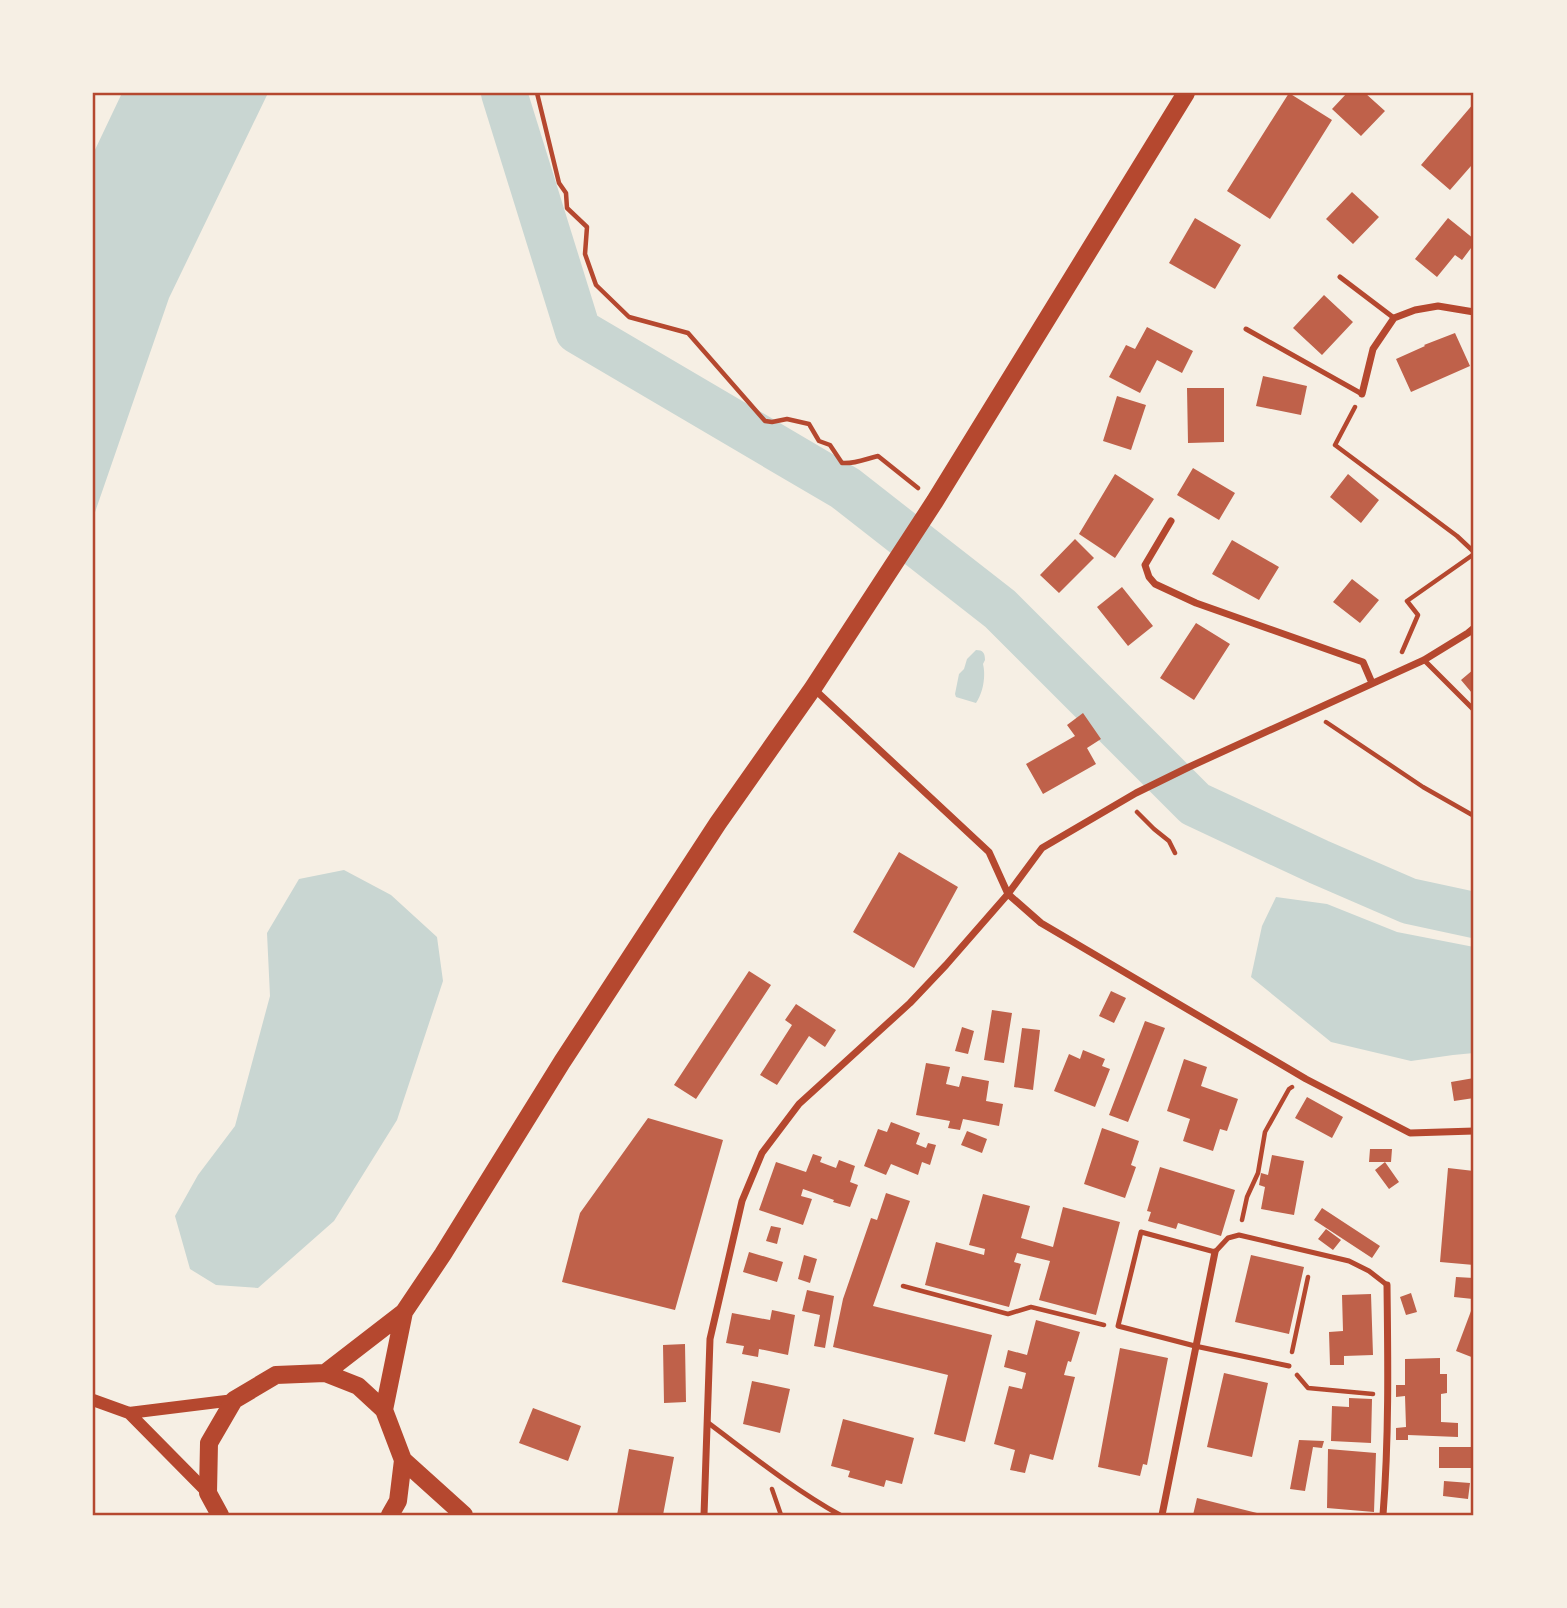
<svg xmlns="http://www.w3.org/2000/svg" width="1567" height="1608" font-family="'Exo 2',sans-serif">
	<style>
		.water { fill: #c9d6d2 }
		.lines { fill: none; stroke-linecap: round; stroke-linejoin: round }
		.river { stroke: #c9d6d2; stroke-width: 46 }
		.building { fill: #bf614a }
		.path { stroke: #b5482f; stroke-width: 4.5 }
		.service { stroke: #b5482f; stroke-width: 5 }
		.minor { stroke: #b5482f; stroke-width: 7 }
		.tertiary { stroke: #b5482f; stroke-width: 12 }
		.primary { stroke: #b5482f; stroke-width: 18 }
		.neatline { fill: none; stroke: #b5482f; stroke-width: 2.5 }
	</style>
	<rect width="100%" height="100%" fill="#f6efe4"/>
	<path class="water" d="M 122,93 L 268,93 L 169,298 L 93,518 L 93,154 Z
		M 976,650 C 983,650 985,653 985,660 L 983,664 C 986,676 983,693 976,703 L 956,697 L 955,694 L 959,674 L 964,669 L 967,659 Z
		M 344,870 L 391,895 L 437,937 L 443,981 L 397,1120 L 334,1221 L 258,1288 L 216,1285 L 190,1269 L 175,1216 L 198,1175 L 235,1126 L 270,996 L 267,933 L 299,879 Z
		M 1276,897 L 1327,904 L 1397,932 L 1474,947 L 1474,1053 L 1453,1055 L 1411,1061 L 1331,1042 L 1251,977 L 1262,926 Z"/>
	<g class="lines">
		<path class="river" d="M 504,93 L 578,331 L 845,488 L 1000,609 L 1195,804 L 1319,862 L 1409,901 L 1474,915"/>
	</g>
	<path class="building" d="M 1289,93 L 1332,120 L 1270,219 L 1227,191 Z
		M 1347,93 L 1365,93 L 1385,111 L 1361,136 L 1332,109 Z
		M 1474,103 L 1474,169 L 1471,166 L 1450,190 L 1421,165 Z
		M 1352,192 L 1379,217 L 1353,244 L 1326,219 Z
		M 1195,218 L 1241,245 L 1215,289 L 1169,263 Z
		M 1448,218 L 1474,239 L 1474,244 L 1462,260 L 1455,255 L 1437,277 L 1415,259 Z
		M 1324,295 L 1353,322 L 1322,355 L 1293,328 Z
		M 1147,327 L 1193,351 L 1182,373 L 1157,360 L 1140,393 L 1109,377 L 1126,345 L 1135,349 Z
		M 1455,333 L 1470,366 L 1411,392 L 1396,359 L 1425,346 L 1424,345 Z
		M 1263,376 L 1307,386 L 1301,415 L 1256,406 Z
		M 1187,388 L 1224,388 L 1224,442 L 1188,443 Z
		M 1117,396 L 1146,405 L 1131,450 L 1103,441 Z
		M 1193,468 L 1235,493 L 1219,520 L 1177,495 Z
		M 1115,474 L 1154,499 L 1115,558 L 1079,534 Z
		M 1348,474 L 1379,500 L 1361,523 L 1330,497 Z
		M 1075,539 L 1094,558 L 1059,593 L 1040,575 Z
		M 1232,540 L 1279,567 L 1259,600 L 1212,574 Z
		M 1352,579 L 1379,600 L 1360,623 L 1333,602 Z
		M 1122,587 L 1153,626 L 1128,646 L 1097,607 Z
		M 1196,623 L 1230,644 L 1194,700 L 1160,678 Z
		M 1474,669 L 1474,691 L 1472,693 L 1461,680 Z
		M 1083,713 L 1101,739 L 1087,748 L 1096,764 L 1043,794 L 1026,764 L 1075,736 L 1067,725 Z
		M 899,852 L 958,887 L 914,968 L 853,932 Z
		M 749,971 L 771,985 L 696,1099 L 674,1085 Z
		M 1111,991 L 1126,998 L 1114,1023 L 1099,1016 Z
		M 796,1004 L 836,1030 L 825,1047 L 809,1036 L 777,1085 L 760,1075 L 792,1025 L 785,1020 Z
		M 992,1010 L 1012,1013 L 1004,1063 L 984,1060 Z
		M 1145,1021 L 1165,1028 L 1128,1122 L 1109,1115 Z
		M 962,1027 L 974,1031 L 968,1054 L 955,1051 Z
		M 1022,1028 L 1040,1030 L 1033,1090 L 1014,1087 Z
		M 1083,1050 L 1105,1059 L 1102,1066 L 1110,1069 L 1095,1107 L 1054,1091 L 1069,1054 L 1080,1059 Z
		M 1184,1059 L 1207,1067 L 1201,1086 L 1238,1099 L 1227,1131 L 1220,1129 L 1213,1151 L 1183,1141 L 1190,1119 L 1167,1111 Z
		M 926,1063 L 950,1067 L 946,1084 L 959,1087 L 962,1076 L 989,1081 L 986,1101 L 1003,1104 L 999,1126 L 963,1119 L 960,1130 L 948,1128 L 950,1121 L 916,1115 Z
		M 1474,1078 L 1474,1098 L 1454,1101 L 1451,1082 Z
		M 1307,1097 L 1343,1117 L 1332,1138 L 1295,1118 Z
		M 648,1118 L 723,1140 L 675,1310 L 562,1282 L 580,1213 Z
		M 891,1122 L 920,1133 L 916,1144 L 926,1148 L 928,1143 L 936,1145 L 930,1165 L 922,1162 L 918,1175 L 891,1164 L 886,1175 L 864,1166 L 878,1129 L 887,1132 Z
		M 1102,1128 L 1139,1141 L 1131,1165 L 1136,1167 L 1125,1198 L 1084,1184 Z
		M 967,1131 L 987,1139 L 982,1153 L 961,1145 Z
		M 1370,1149 L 1392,1149 L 1391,1162 L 1369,1162 Z
		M 813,1154 L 822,1157 L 820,1162 L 836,1168 L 839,1160 L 855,1166 L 850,1182 L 858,1185 L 850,1207 L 833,1202 L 834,1200 L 803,1189 L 801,1196 L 812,1199 L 803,1225 L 759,1210 L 776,1162 L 806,1172 Z
		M 1272,1155 L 1304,1161 L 1294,1215 L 1261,1209 L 1265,1187 L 1259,1185 L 1261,1173 L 1268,1175 Z
		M 1385,1162 L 1399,1182 L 1389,1189 L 1375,1170 Z
		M 1160,1167 L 1235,1190 L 1221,1236 L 1178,1223 L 1176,1229 L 1148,1221 L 1151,1212 L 1147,1211 Z
		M 1448,1168 L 1474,1171 L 1474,1265 L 1440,1262 Z
		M 886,1193 L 910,1201 L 873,1306 L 992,1335 L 965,1442 L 934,1434 L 948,1375 L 833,1347 L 843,1299 L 871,1218 L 877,1220 Z
		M 983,1194 L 1030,1206 L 1021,1238 L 1053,1247 L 1063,1207 L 1120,1222 L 1096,1315 L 1039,1300 L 1050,1261 L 1017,1253 L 1014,1262 L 1021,1264 L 1009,1307 L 925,1285 L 936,1242 L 984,1255 L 985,1249 L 969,1245 Z
		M 1322,1208 L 1380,1246 L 1372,1258 L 1314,1220 Z
		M 771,1226 L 781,1228 L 777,1244 L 766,1241 Z
		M 1326,1229 L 1341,1240 L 1333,1250 L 1318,1239 Z
		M 749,1252 L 783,1262 L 777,1282 L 743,1272 Z
		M 804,1255 L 817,1259 L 810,1283 L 798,1279 Z
		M 1251,1255 L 1304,1267 L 1289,1334 L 1235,1322 Z
		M 1456,1277 L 1474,1278 L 1473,1299 L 1454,1297 Z
		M 807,1290 L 834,1296 L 825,1348 L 814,1346 L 820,1315 L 802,1311 Z
		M 1411,1293 L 1417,1312 L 1406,1315 L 1400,1297 Z
		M 1371,1294 L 1373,1355 L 1344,1356 L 1344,1365 L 1330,1365 L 1329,1332 L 1343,1331 L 1342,1295 Z
		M 772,1310 L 795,1315 L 788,1355 L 759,1349 L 758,1357 L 742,1354 L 744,1346 L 726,1343 L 732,1313 L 770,1320 Z
		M 1471,1311 L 1474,1312 L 1474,1358 L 1456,1351 Z
		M 1036,1320 L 1080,1332 L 1071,1362 L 1068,1361 L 1064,1375 L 1075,1377 L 1053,1460 L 1030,1454 L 1025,1473 L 1010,1470 L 1015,1450 L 994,1444 L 1009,1386 L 1022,1389 L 1026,1373 L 1004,1367 L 1008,1350 L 1027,1355 Z
		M 685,1344 L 686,1402 L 664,1403 L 663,1345 Z
		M 1120,1348 L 1168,1358 L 1147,1465 L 1143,1464 L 1140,1476 L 1098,1467 Z
		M 1440,1358 L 1440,1374 L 1447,1374 L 1447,1393 L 1441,1394 L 1441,1422 L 1458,1423 L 1458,1437 L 1408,1435 L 1408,1440 L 1396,1440 L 1396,1428 L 1406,1427 L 1405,1396 L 1396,1397 L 1396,1385 L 1405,1385 L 1405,1359 Z
		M 1224,1373 L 1268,1383 L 1252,1457 L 1207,1447 Z
		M 752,1381 L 790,1389 L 780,1433 L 743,1424 Z
		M 1349,1398 L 1372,1399 L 1371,1443 L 1331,1441 L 1332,1406 L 1349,1407 Z
		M 533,1408 L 581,1426 L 568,1461 L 519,1443 Z
		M 843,1419 L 914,1438 L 902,1484 L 886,1480 L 884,1487 L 848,1477 L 850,1471 L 831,1466 Z
		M 1299,1440 L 1324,1441 L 1322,1448 L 1313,1447 L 1305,1491 L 1290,1489 Z
		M 1439,1447 L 1474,1447 L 1474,1468 L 1439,1468 Z
		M 629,1449 L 674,1457 L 663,1515 L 617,1515 Z
		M 1328,1449 L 1376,1453 L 1374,1512 L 1327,1508 Z
		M 1444,1481 L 1470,1483 L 1468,1499 L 1443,1496 Z
		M 1197,1498 L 1261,1514 L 1261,1515 L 1193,1515 Z"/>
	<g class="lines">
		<path class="path" d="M 537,93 L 559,183 L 566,193 L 567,208 L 587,227 L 585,254 L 596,285 L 629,317 L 688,333 L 765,421 L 772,422 L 787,419 L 809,424 L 819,441 L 830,445 L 842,463 C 856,464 865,459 878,456 L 918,488
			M 1355,407 L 1335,445 L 1457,536 L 1474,552
			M 1402,652 L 1418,615 L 1407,601 L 1474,554
			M 1326,722 L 1423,787 L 1474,816
			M 1137,812 L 1154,829 L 1169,841 L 1175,853
			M 1242,1220 L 1247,1197 L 1258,1173 L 1265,1132 L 1289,1089 L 1292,1087
			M 903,1286 L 1008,1314 L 1031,1307 L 1104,1325
			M 1292,1352 L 1308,1277
			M 1297,1375 L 1308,1388 L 1373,1394
			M 772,1489 L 781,1515"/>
		<path class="service" d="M 1340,277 L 1394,318
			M 1246,329 L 1362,394
			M 1424,660 L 1474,710
			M 1289,1366 L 1195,1346 L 1118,1326 L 1141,1232 L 1215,1252 L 1228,1238 L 1239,1235 L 1349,1261 L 1369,1271 L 1387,1285
			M 707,1422 C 750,1454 793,1489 840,1515"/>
		<path class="minor" d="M 1362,394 L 1373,349 L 1394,318 L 1415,310 L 1438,306 L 1474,312
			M 1171,521 L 1145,565 L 1149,577 L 1155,584 L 1196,603 L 1363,662 L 1372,683
			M 813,688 L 989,852 L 1008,894 L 1041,923 L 1306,1079 L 1410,1133 L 1474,1131
			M 704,1515 L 710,1339 L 742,1201 L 762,1153 L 799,1104 L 910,1003 L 946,965 L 1008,894 L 1042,848 L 1136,793 L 1189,767 L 1424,660 L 1468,633 L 1474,628
			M 1162,1515 L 1215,1252
			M 1383,1515 C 1389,1439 1388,1362 1387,1285"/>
		<path class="tertiary" d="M 93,1400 L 129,1413 L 208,1493
			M 129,1413 L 234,1400"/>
		<path class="primary" d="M 325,1373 L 404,1312 L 443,1254 L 562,1062 L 718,823 L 813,688 L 935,501 L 1186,93
			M 384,1410 L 404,1312
			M 403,1460 L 464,1515
			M 220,1515 L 208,1493 L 209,1443 L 234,1400 L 276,1375 L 325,1373 L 358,1386 L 384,1410 L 403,1460 L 398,1501 L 390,1515"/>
	</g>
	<rect width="1567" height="1608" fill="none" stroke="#f6efe4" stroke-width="189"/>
	<rect x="94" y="94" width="1378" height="1420" class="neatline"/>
</svg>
